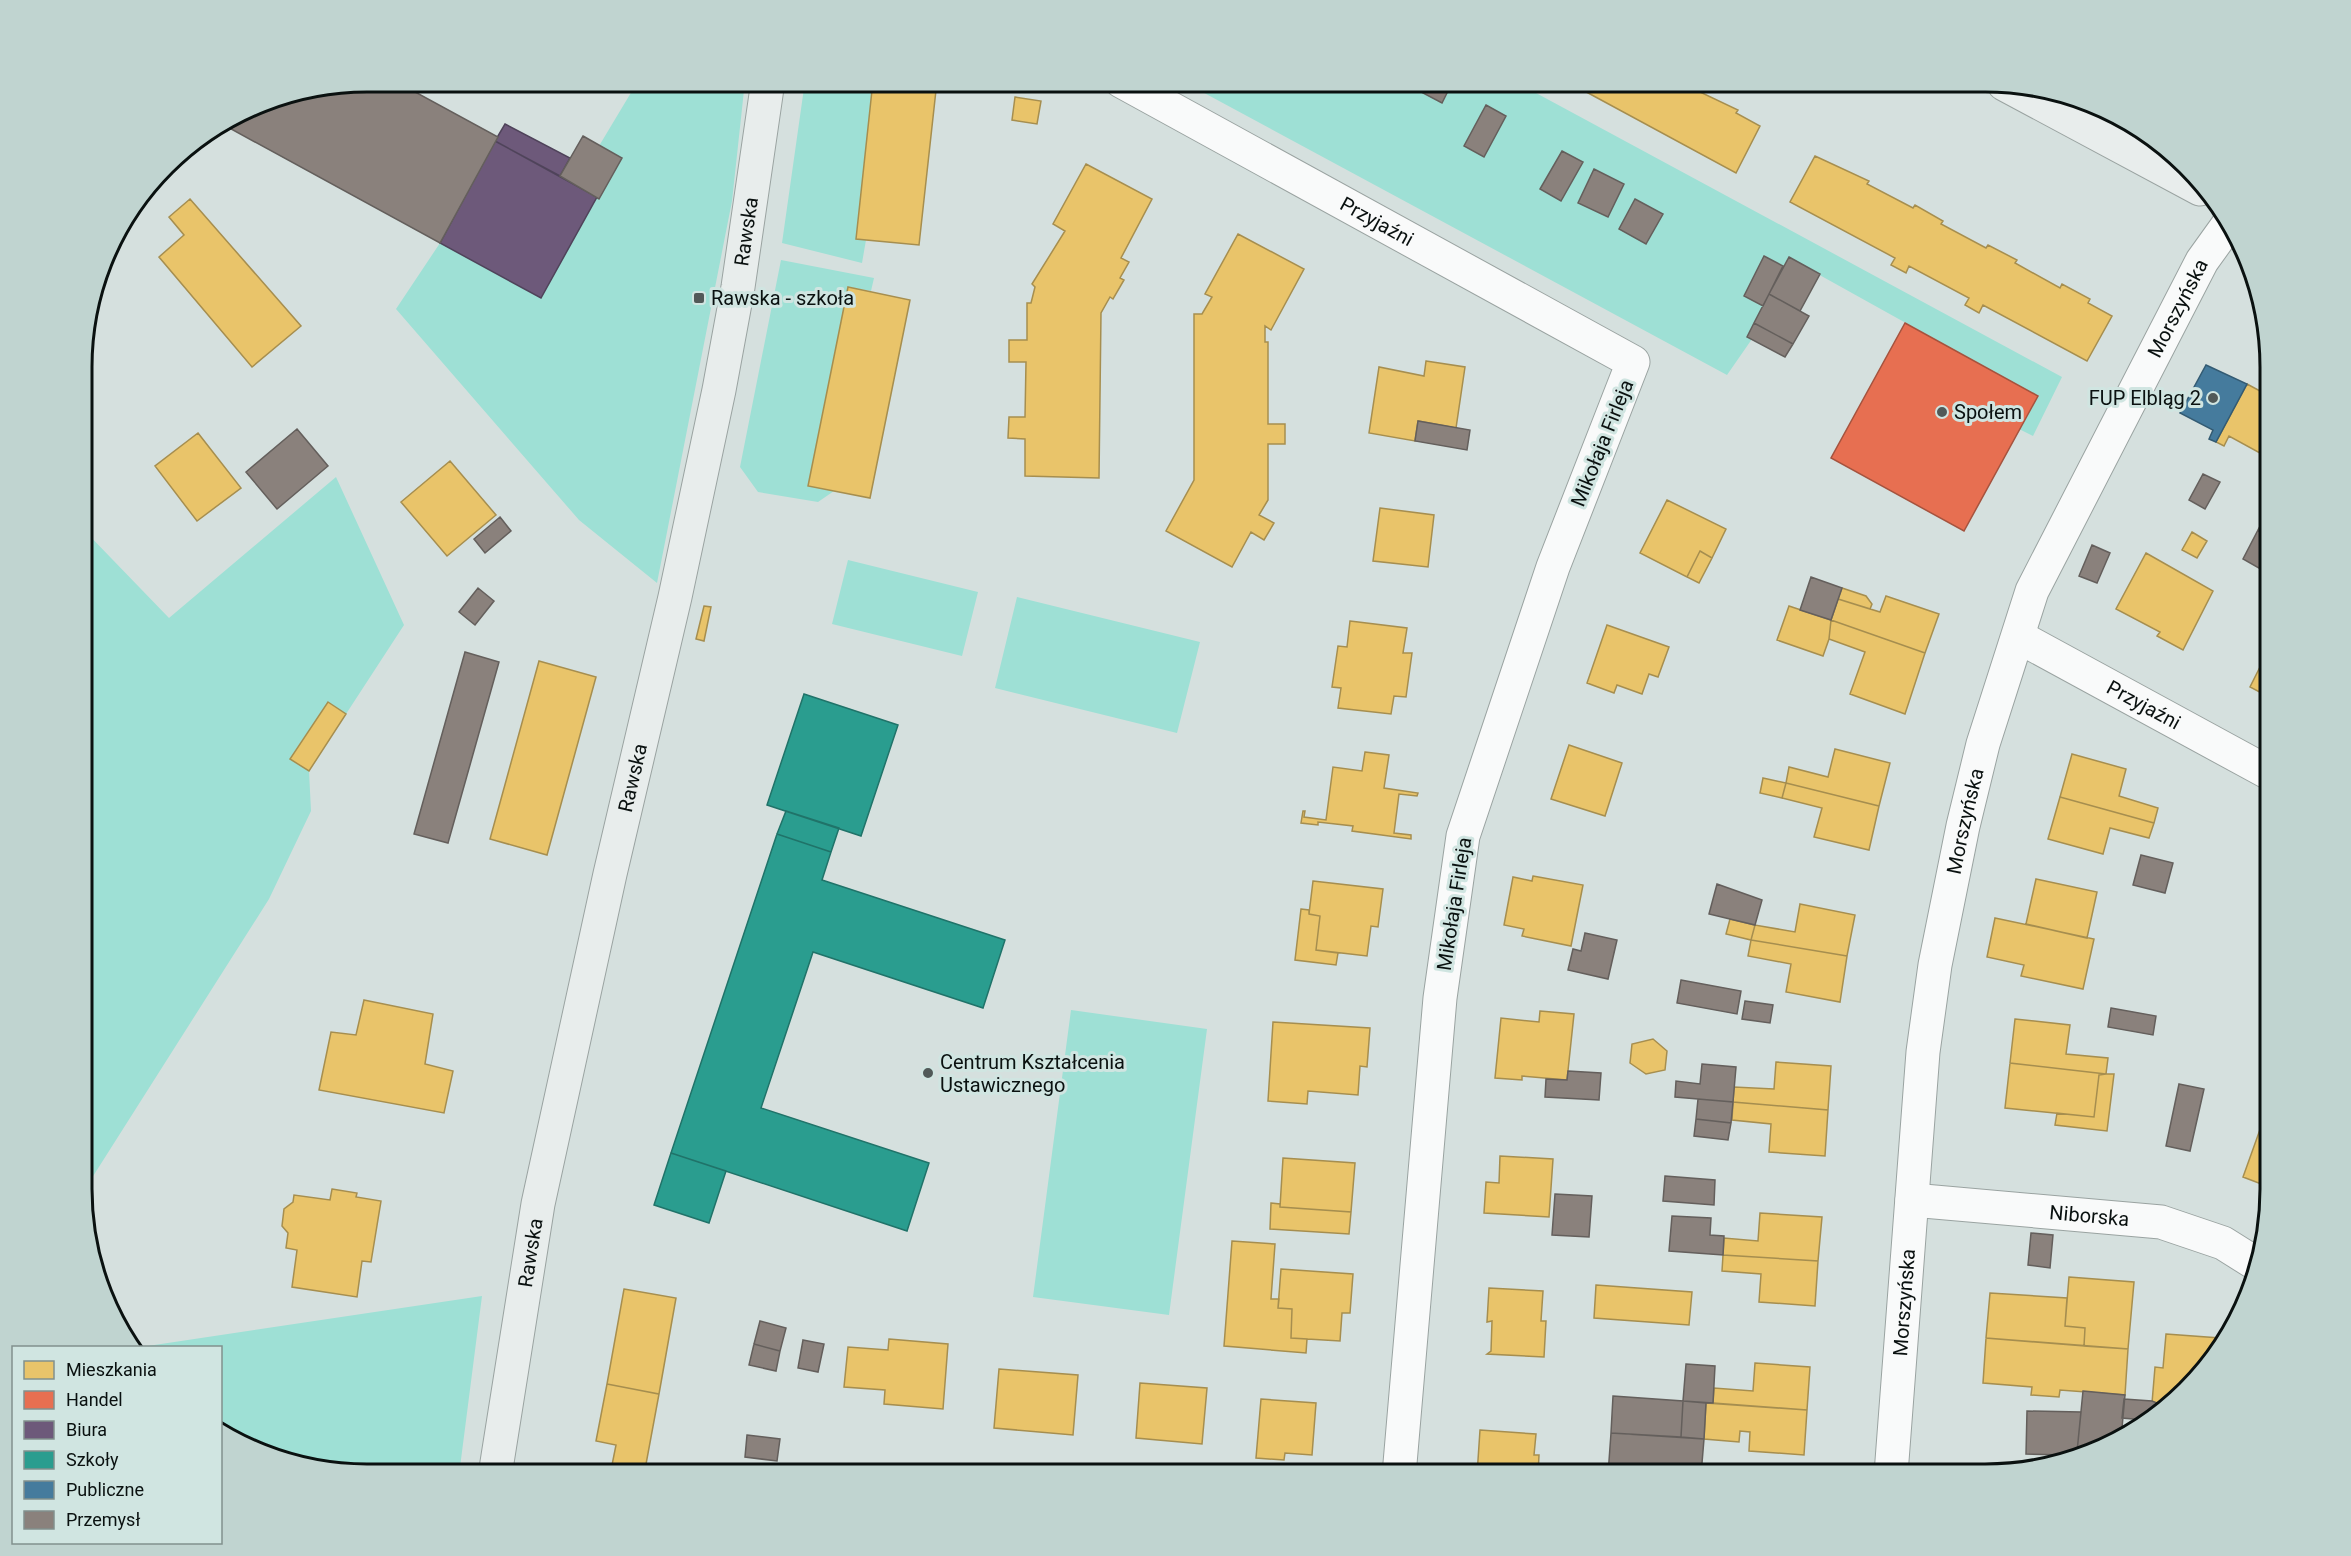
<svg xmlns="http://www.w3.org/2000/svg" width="2351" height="1556" font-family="Roboto,sans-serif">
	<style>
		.green { fill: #9ee0d5 }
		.homes { fill: #e9c46a; stroke: #a68e4f; stroke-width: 1.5 }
		.shops { fill: #e76f51; stroke: #a5533e; stroke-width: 1.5 }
		.offices { fill: #6d597a; stroke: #4f435a; stroke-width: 1.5 }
		.schools { fill: #2a9d8f; stroke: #207369; stroke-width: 1.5 }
		.public { fill: #457b9d; stroke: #335b73; stroke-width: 1.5 }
		.industry { fill: #8a817c; stroke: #645f5c; stroke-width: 1.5 }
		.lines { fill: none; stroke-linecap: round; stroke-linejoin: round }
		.street-casing { stroke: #9aa3a1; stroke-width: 35 }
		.secondary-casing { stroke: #9aa3a1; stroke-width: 35 }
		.street { stroke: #f9fafa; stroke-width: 33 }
		.secondary { stroke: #e8edec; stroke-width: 33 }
		.poi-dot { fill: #515958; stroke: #d0e5e1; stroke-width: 2 }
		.labels { text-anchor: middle; stroke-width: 6; stroke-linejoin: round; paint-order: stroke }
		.street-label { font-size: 20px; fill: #0a1110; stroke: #d0e5e1 }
		.poi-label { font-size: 20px; fill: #0a1110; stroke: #d0e5e1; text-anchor: start }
		.rim { fill: none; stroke: #0a1110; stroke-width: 3 }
	</style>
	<rect width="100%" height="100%" fill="#d5e0de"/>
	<path class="green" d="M 626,81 L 745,81 L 732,201 L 657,583 L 579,520 L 396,309 L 440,243 L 541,298 L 597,197 L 599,146 L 635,86 Z
		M 805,81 L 873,81 L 856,238 L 866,240 L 862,263 L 782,243 Z
		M 1182,81 L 1514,81 L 2062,377 L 2033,436 L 2019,429 L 2037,396 L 1789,258 L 1783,266 L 1764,257 L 1744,295 L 1763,306 L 1752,339 L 1727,375 Z
		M 781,260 L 874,278 L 871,291 L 848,287 L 808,485 L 834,491 L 818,502 L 758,492 L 740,467 Z
		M 336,477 L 404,625 L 346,714 L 328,702 L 290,758 L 309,771 L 311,811 L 269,899 L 83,1192 L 83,529 L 169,618 Z
		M 848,560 L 978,592 L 962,656 L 832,624 Z
		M 1017,597 L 1200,642 L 1177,733 L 995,688 Z
		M 1071,1010 L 1207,1029 L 1169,1315 L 1033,1297 Z
		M 482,1296 L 459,1475 L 366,1475 L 275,1460 L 221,1433 L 220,1348 L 141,1347 Z"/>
	<path class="homes" d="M 873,81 L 937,81 L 919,245 L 856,239 Z
		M 1566,81 L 1677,81 L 1738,110 L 1736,113 L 1760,126 L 1736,173 Z
		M 1015,97 L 1041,101 L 1037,124 L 1012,120 Z
		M 1815,156 L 1869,181 L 1867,184 L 1913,208 L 1915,205 L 1943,221 L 1941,224 L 1986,248 L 1988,245 L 2017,260 L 2015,263 L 2060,288 L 2062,284 L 2090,299 L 2088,303 L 2112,316 L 2087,361 L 1983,305 L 1979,313 L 1965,305 L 1969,298 L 1909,266 L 1906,273 L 1891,265 L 1895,258 L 1790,202 Z
		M 1086,164 L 1152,199 L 1121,258 L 1129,262 L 1120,278 L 1124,280 L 1113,299 L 1110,297 L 1101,313 L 1099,478 L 1025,476 L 1025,439 L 1008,438 L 1009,417 L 1025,417 L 1026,362 L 1009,362 L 1009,340 L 1027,340 L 1027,303 L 1031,303 L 1035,287 L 1032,284 L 1065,231 L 1053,224 Z
		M 190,199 L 301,326 L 252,367 L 159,257 L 184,235 L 169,217 Z
		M 1238,234 L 1304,269 L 1271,330 L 1265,326 L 1265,342 L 1268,342 L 1268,424 L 1285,424 L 1285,444 L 1268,444 L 1268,500 L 1259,515 L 1274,523 L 1264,540 L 1251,532 L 1232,567 L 1166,531 L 1194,480 L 1194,314 L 1202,314 L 1212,297 L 1205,294 Z
		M 848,287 L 910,300 L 870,498 L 808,486 Z
		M 1426,361 L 1465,367 L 1456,428 L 1418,421 L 1415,441 L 1369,433 L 1379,367 L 1424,376 Z
		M 2247,384 L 2262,392 L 2260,395 L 2269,400 L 2269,458 L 2229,436 L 2224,446 L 2216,442 Z
		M 198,433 L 241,488 L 197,521 L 155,466 Z
		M 450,461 L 496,515 L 447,556 L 401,502 Z
		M 1667,500 L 1726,529 L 1712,558 L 1700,551 L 1687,577 L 1640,553 Z
		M 1380,508 L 1434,515 L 1428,567 L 1373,561 Z
		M 2192,532 L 2207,541 L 2197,558 L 2182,550 Z
		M 1700,551 L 1712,558 L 1699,583 L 1687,577 Z
		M 2146,553 L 2213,591 L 2183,650 L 2157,636 L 2160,632 L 2116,609 Z
		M 1842,588 L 1866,596 L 1872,604 L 1870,609 L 1838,599 Z
		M 1886,596 L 1939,614 L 1925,653 L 1831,620 L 1838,599 L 1880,612 Z
		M 704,606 L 711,607 L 704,641 L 696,639 Z
		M 1789,606 L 1831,620 L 1829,639 L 1823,656 L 1777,640 Z
		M 1831,620 L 1925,653 L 1905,714 L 1850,694 L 1865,652 L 1829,639 Z
		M 1350,621 L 1407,628 L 1403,653 L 1412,653 L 1406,697 L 1394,696 L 1391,714 L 1338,708 L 1341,688 L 1332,687 L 1338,646 L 1347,647 Z
		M 1607,625 L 1669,647 L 1658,677 L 1649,674 L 1642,694 L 1617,685 L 1614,693 L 1587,683 Z
		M 2269,649 L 2269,697 L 2250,687 Z
		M 539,661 L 596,677 L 547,855 L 490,839 Z
		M 328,702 L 346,714 L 309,771 L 290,759 Z
		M 1569,745 L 1622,763 L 1605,816 L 1551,799 Z
		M 1835,749 L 1890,763 L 1879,806 L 1786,783 L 1789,767 L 1828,777 Z
		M 1365,752 L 1389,755 L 1384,788 L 1418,793 L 1417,796 L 1399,794 L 1394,833 L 1411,835 L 1411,839 L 1352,831 L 1353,826 L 1318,822 L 1318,825 L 1301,823 L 1303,811 L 1305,811 L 1304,817 L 1326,820 L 1333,767 L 1362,771 Z
		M 2072,754 L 2126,769 L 2119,796 L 2158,808 L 2154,823 L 2060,797 Z
		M 1763,778 L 1786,783 L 1782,798 L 1760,793 Z
		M 1786,783 L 1879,806 L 1869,850 L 1814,837 L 1822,808 L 1782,798 Z
		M 2060,797 L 2154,823 L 2149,838 L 2110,828 L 2103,854 L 2048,839 Z
		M 1533,876 L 1583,885 L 1571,946 L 1522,936 L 1524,929 L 1504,925 L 1513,877 L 1532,881 Z
		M 2036,879 L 2097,892 L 2087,938 L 2026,924 Z
		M 1313,881 L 1383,889 L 1378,927 L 1371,926 L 1367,956 L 1316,950 L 1320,916 L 1309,914 Z
		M 1800,904 L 1855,915 L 1847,956 L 1751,940 L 1755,925 L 1795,932 Z
		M 1301,909 L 1309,910 L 1309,914 L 1320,916 L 1316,950 L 1338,953 L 1336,965 L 1295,960 Z
		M 1995,918 L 2094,939 L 2083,989 L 2021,976 L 2024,965 L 1987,957 Z
		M 1730,919 L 1755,925 L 1751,940 L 1726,934 Z
		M 1751,940 L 1847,956 L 1840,1002 L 1786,992 L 1791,964 L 1748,956 Z
		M 364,1000 L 433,1014 L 425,1064 L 453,1071 L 444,1113 L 319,1090 L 331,1032 L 356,1035 Z
		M 1540,1011 L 1574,1014 L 1567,1080 L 1522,1076 L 1522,1080 L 1495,1078 L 1501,1018 L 1539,1022 Z
		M 2015,1019 L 2070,1025 L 2066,1054 L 2108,1058 L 2106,1074 L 2010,1063 Z
		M 1273,1022 L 1370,1028 L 1367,1067 L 1360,1066 L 1358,1095 L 1308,1091 L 1307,1104 L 1268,1101 Z
		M 1653,1039 L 1667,1051 L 1665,1070 L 1646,1074 L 1630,1063 L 1632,1044 Z
		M 1776,1062 L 1831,1066 L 1828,1110 L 1733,1102 L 1734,1087 L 1774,1089 Z
		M 2010,1063 L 2106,1074 L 2099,1075 L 2094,1117 L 2005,1108 Z
		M 2106,1074 L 2114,1074 L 2107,1131 L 2055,1125 L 2057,1113 L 2094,1117 L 2099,1075 Z
		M 1733,1102 L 1828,1110 L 1825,1156 L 1769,1152 L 1771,1124 L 1732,1120 Z
		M 2262,1124 L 2269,1127 L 2269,1187 L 2243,1177 Z
		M 1500,1156 L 1553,1159 L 1549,1217 L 1484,1213 L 1486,1182 L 1499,1183 Z
		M 1283,1158 L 1355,1163 L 1351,1212 L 1280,1207 Z
		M 332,1189 L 357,1193 L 356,1197 L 381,1201 L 371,1262 L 362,1261 L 357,1297 L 292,1287 L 297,1250 L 286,1248 L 288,1233 L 282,1226 L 284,1209 L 293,1202 L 294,1195 L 330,1200 Z
		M 1271,1203 L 1280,1204 L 1280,1207 L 1351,1212 L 1349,1234 L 1270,1229 Z
		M 1760,1213 L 1822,1217 L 1818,1261 L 1723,1255 L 1724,1238 L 1758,1241 Z
		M 1232,1241 L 1275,1244 L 1271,1299 L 1279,1299 L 1278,1308 L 1292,1309 L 1291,1338 L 1307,1339 L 1306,1353 L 1224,1346 Z
		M 1723,1255 L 1818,1261 L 1815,1306 L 1759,1302 L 1761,1274 L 1722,1271 Z
		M 1281,1269 L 1353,1274 L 1350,1313 L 1342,1313 L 1340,1341 L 1291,1338 L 1292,1309 L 1278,1308 Z
		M 2069,1277 L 2134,1282 L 2128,1349 L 2084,1346 L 2085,1328 L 2065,1326 Z
		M 1596,1285 L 1692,1292 L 1689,1325 L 1594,1318 Z
		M 1489,1288 L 1543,1291 L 1541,1321 L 1546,1321 L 1544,1357 L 1487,1354 L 1491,1351 L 1492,1321 L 1487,1322 Z
		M 624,1289 L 676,1298 L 659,1394 L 607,1384 Z
		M 1990,1293 L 2067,1298 L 2065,1326 L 2085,1328 L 2084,1346 L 1986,1338 Z
		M 2166,1334 L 2220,1338 L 2219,1351 L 2163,1404 L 2152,1403 L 2155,1367 L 2163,1368 Z
		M 1986,1338 L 2128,1349 L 2125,1395 L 2060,1390 L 2059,1397 L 2031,1395 L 2032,1387 L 1983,1383 Z
		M 889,1339 L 948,1344 L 943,1409 L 884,1404 L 885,1390 L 844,1387 L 848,1347 L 888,1350 Z
		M 1755,1363 L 1810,1367 L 1807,1410 L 1713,1403 L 1714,1388 L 1753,1391 Z
		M 999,1369 L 1078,1375 L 1073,1435 L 994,1428 Z
		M 1140,1383 L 1207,1388 L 1202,1444 L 1136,1438 Z
		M 607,1384 L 659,1394 L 644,1475 L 610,1475 L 616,1445 L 596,1441 Z
		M 1261,1399 L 1316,1403 L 1312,1455 L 1285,1453 L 1284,1460 L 1256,1458 Z
		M 1706,1403 L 1807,1410 L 1804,1455 L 1749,1451 L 1750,1432 L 1740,1431 L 1739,1442 L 1704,1439 Z
		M 1480,1430 L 1536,1434 L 1534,1455 L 1539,1455 L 1538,1475 L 1477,1475 Z"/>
	<path class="shops" d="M 1905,323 L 2038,396 L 1964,531 L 1831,458 Z"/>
	<path class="offices" d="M 505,124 L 570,158 L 560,176 L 495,141 Z
		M 495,141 L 597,197 L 541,298 L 440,243 Z"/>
	<path class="schools" d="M 804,694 L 898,725 L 861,836 L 767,805 Z
		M 786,811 L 839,828 L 831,852 L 777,834 Z
		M 777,834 L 831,852 L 822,880 L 1005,940 L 983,1008 L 813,952 L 761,1108 L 929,1163 L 907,1231 L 671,1153 Z
		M 671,1153 L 726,1171 L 709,1223 L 654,1205 Z"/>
	<path class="public" d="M 2206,365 L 2247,384 L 2216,442 L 2209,439 L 2213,430 L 2180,413 Z"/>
	<path class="industry" d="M 366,81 L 395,81 L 498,137 L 440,243 L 222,124 L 257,103 Z
		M 1426,81 L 1452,83 L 1442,103 L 1421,92 Z
		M 1486,105 L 1506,116 L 1484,157 L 1464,146 Z
		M 583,136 L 622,158 L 599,199 L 560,176 Z
		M 1562,151 L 1583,162 L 1561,201 L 1540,189 Z
		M 1594,169 L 1624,184 L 1608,217 L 1578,203 Z
		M 1635,199 L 1663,214 L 1646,244 L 1619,229 Z
		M 1764,256 L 1783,266 L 1763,306 L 1744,296 Z
		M 1789,257 L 1820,274 L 1800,311 L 1769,294 Z
		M 1769,294 L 1809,316 L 1793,344 L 1754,323 Z
		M 1754,323 L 1793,344 L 1785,357 L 1747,337 Z
		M 1418,421 L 1470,430 L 1467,450 L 1415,441 Z
		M 297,429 L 328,466 L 277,509 L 246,472 Z
		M 2203,474 L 2220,482 L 2205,509 L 2189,500 Z
		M 2269,509 L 2269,536 L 2258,530 Z
		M 500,517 L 511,531 L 485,553 L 474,539 Z
		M 2258,530 L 2269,536 L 2269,560 L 2264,571 L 2243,559 Z
		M 2092,545 L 2110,553 L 2097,583 L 2079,576 Z
		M 1811,577 L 1842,588 L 1831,620 L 1800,610 Z
		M 478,588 L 494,601 L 475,625 L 459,612 Z
		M 465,652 L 499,662 L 448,843 L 414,834 Z
		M 2141,855 L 2173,863 L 2165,893 L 2133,885 Z
		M 1717,884 L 1762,900 L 1755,925 L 1709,914 Z
		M 1585,933 L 1617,940 L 1608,979 L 1568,970 L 1573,949 L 1581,951 Z
		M 1681,980 L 1741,991 L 1737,1014 L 1677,1003 Z
		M 1745,1001 L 1773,1005 L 1770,1023 L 1742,1019 Z
		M 2111,1008 L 2156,1016 L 2153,1035 L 2108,1027 Z
		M 1702,1064 L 1736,1067 L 1733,1102 L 1675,1097 L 1676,1081 L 1700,1084 Z
		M 1568,1071 L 1601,1073 L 1599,1100 L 1545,1097 L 1546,1079 L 1567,1080 Z
		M 2179,1084 L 2204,1089 L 2190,1151 L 2166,1146 Z
		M 1698,1099 L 1733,1102 L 1731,1123 L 1696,1119 Z
		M 1696,1119 L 1731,1123 L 1728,1140 L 1694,1136 Z
		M 1665,1176 L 1715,1180 L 1714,1205 L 1663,1201 Z
		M 1555,1194 L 1592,1196 L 1589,1237 L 1552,1235 Z
		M 1672,1216 L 1711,1218 L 1710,1235 L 1724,1236 L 1723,1255 L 1669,1251 Z
		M 2031,1233 L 2053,1235 L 2050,1268 L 2028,1265 Z
		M 760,1321 L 786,1328 L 780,1351 L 754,1344 Z
		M 803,1340 L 824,1344 L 818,1372 L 798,1368 Z
		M 754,1344 L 780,1351 L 776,1371 L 749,1365 Z
		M 1686,1364 L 1715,1366 L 1713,1403 L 1683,1401 Z
		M 2083,1391 L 2125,1395 L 2121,1439 L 2077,1452 Z
		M 1613,1396 L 1683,1401 L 1681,1437 L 1611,1433 Z
		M 2124,1399 L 2152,1401 L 2162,1405 L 2145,1420 L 2122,1418 Z
		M 1683,1401 L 1706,1403 L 1704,1439 L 1681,1437 Z
		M 2027,1411 L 2081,1412 L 2077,1452 L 2067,1455 L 2026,1454 Z
		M 1611,1433 L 1704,1439 L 1701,1475 L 1608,1475 Z
		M 747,1435 L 780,1439 L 777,1461 L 745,1457 Z"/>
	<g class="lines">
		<g class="street-casing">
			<g id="street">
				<path id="s1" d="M 1121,81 L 1633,362 L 1553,567 L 1463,836 L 1440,998 L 1399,1475"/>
				<path id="s2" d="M 2019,637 L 2269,773"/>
				<path id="s3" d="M 1912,1200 L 2161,1222 L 2223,1243 L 2258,1265"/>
				<path id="s4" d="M 1891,1474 L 1923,1052 L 1935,965 L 1963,826 L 1983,744 L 2032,591 L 2202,261 L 2230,222"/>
			</g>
		</g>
		<g class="secondary-casing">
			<g id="secondary">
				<path d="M 2004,84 L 2200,189"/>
				<path id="s5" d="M 495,1475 L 538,1204 L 610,874 L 675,597 L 719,390 L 738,287 L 768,81"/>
			</g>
		</g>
		<use href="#street" class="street"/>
		<use href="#secondary" class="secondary"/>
	</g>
	<g class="poi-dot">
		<rect x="693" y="292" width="12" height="12" rx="3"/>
		<circle cx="2213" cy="398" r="6"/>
		<circle cx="1942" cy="412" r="6"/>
		<circle cx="928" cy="1073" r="6"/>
	</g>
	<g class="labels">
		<g class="street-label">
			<text dy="7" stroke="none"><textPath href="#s1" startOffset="292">Przyjaźni</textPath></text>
			<text dy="7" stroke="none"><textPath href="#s5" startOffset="1269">Rawska</textPath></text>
			<text dy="7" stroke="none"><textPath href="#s4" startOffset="1216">Morszyńska</textPath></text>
			<text transform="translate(1602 443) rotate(-68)" y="7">Mikołaja Firleja</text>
			<text dy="7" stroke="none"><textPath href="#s2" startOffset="142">Przyjaźni</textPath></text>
			<text dy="7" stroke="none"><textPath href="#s5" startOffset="711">Rawska</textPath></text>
			<text dy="7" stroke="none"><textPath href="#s4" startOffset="658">Morszyńska</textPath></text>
			<text transform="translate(1454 904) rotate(-81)" y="7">Mikołaja Firleja</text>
			<text dy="7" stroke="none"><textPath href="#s3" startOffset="178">Niborska</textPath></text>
			<text dy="7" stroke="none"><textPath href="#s5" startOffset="225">Rawska</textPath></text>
			<text dy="7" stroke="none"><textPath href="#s4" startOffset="172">Morszyńska</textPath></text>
		</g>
		<g class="poi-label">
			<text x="711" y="305">Rawska - szkoła</text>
			<text x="2201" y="405" text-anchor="end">FUP Elbląg 2</text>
			<text x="1954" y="419">Społem</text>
			<text x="940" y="1069">Centrum Kształcenia<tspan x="940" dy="23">Ustawicznego</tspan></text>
		</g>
	</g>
	<path d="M0 0H2351V1556H0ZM367 92H1985A275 275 0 0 1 2260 367V1189A275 275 0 0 1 1985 1464H367A275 275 0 0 1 92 1189V367A275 275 0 0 1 367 92Z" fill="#c0d4d0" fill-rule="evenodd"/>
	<path class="rim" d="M367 92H1985A275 275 0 0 1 2260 367V1189A275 275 0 0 1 1985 1464H367A275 275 0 0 1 92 1189V367A275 275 0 0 1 367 92Z"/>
	<rect x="12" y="1346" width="210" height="198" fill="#d0e5e1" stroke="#81908d" stroke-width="1.5"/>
	<rect x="24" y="1361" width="30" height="18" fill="#e9c46a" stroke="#81908d" stroke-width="1.5"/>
	<text x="66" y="1376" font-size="18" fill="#0a1110">Mieszkania</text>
	<rect x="24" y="1391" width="30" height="18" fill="#e76f51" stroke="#81908d" stroke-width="1.5"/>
	<text x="66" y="1406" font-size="18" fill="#0a1110">Handel</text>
	<rect x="24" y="1421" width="30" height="18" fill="#6d597a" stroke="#81908d" stroke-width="1.5"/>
	<text x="66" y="1436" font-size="18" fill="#0a1110">Biura</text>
	<rect x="24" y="1451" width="30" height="18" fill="#2a9d8f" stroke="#81908d" stroke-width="1.5"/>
	<text x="66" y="1466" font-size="18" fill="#0a1110">Szkoły</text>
	<rect x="24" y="1481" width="30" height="18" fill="#457b9d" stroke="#81908d" stroke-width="1.5"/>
	<text x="66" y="1496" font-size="18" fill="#0a1110">Publiczne</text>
	<rect x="24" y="1511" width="30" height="18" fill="#8a817c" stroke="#81908d" stroke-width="1.5"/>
	<text x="66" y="1526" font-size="18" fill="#0a1110">Przemysł</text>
</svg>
